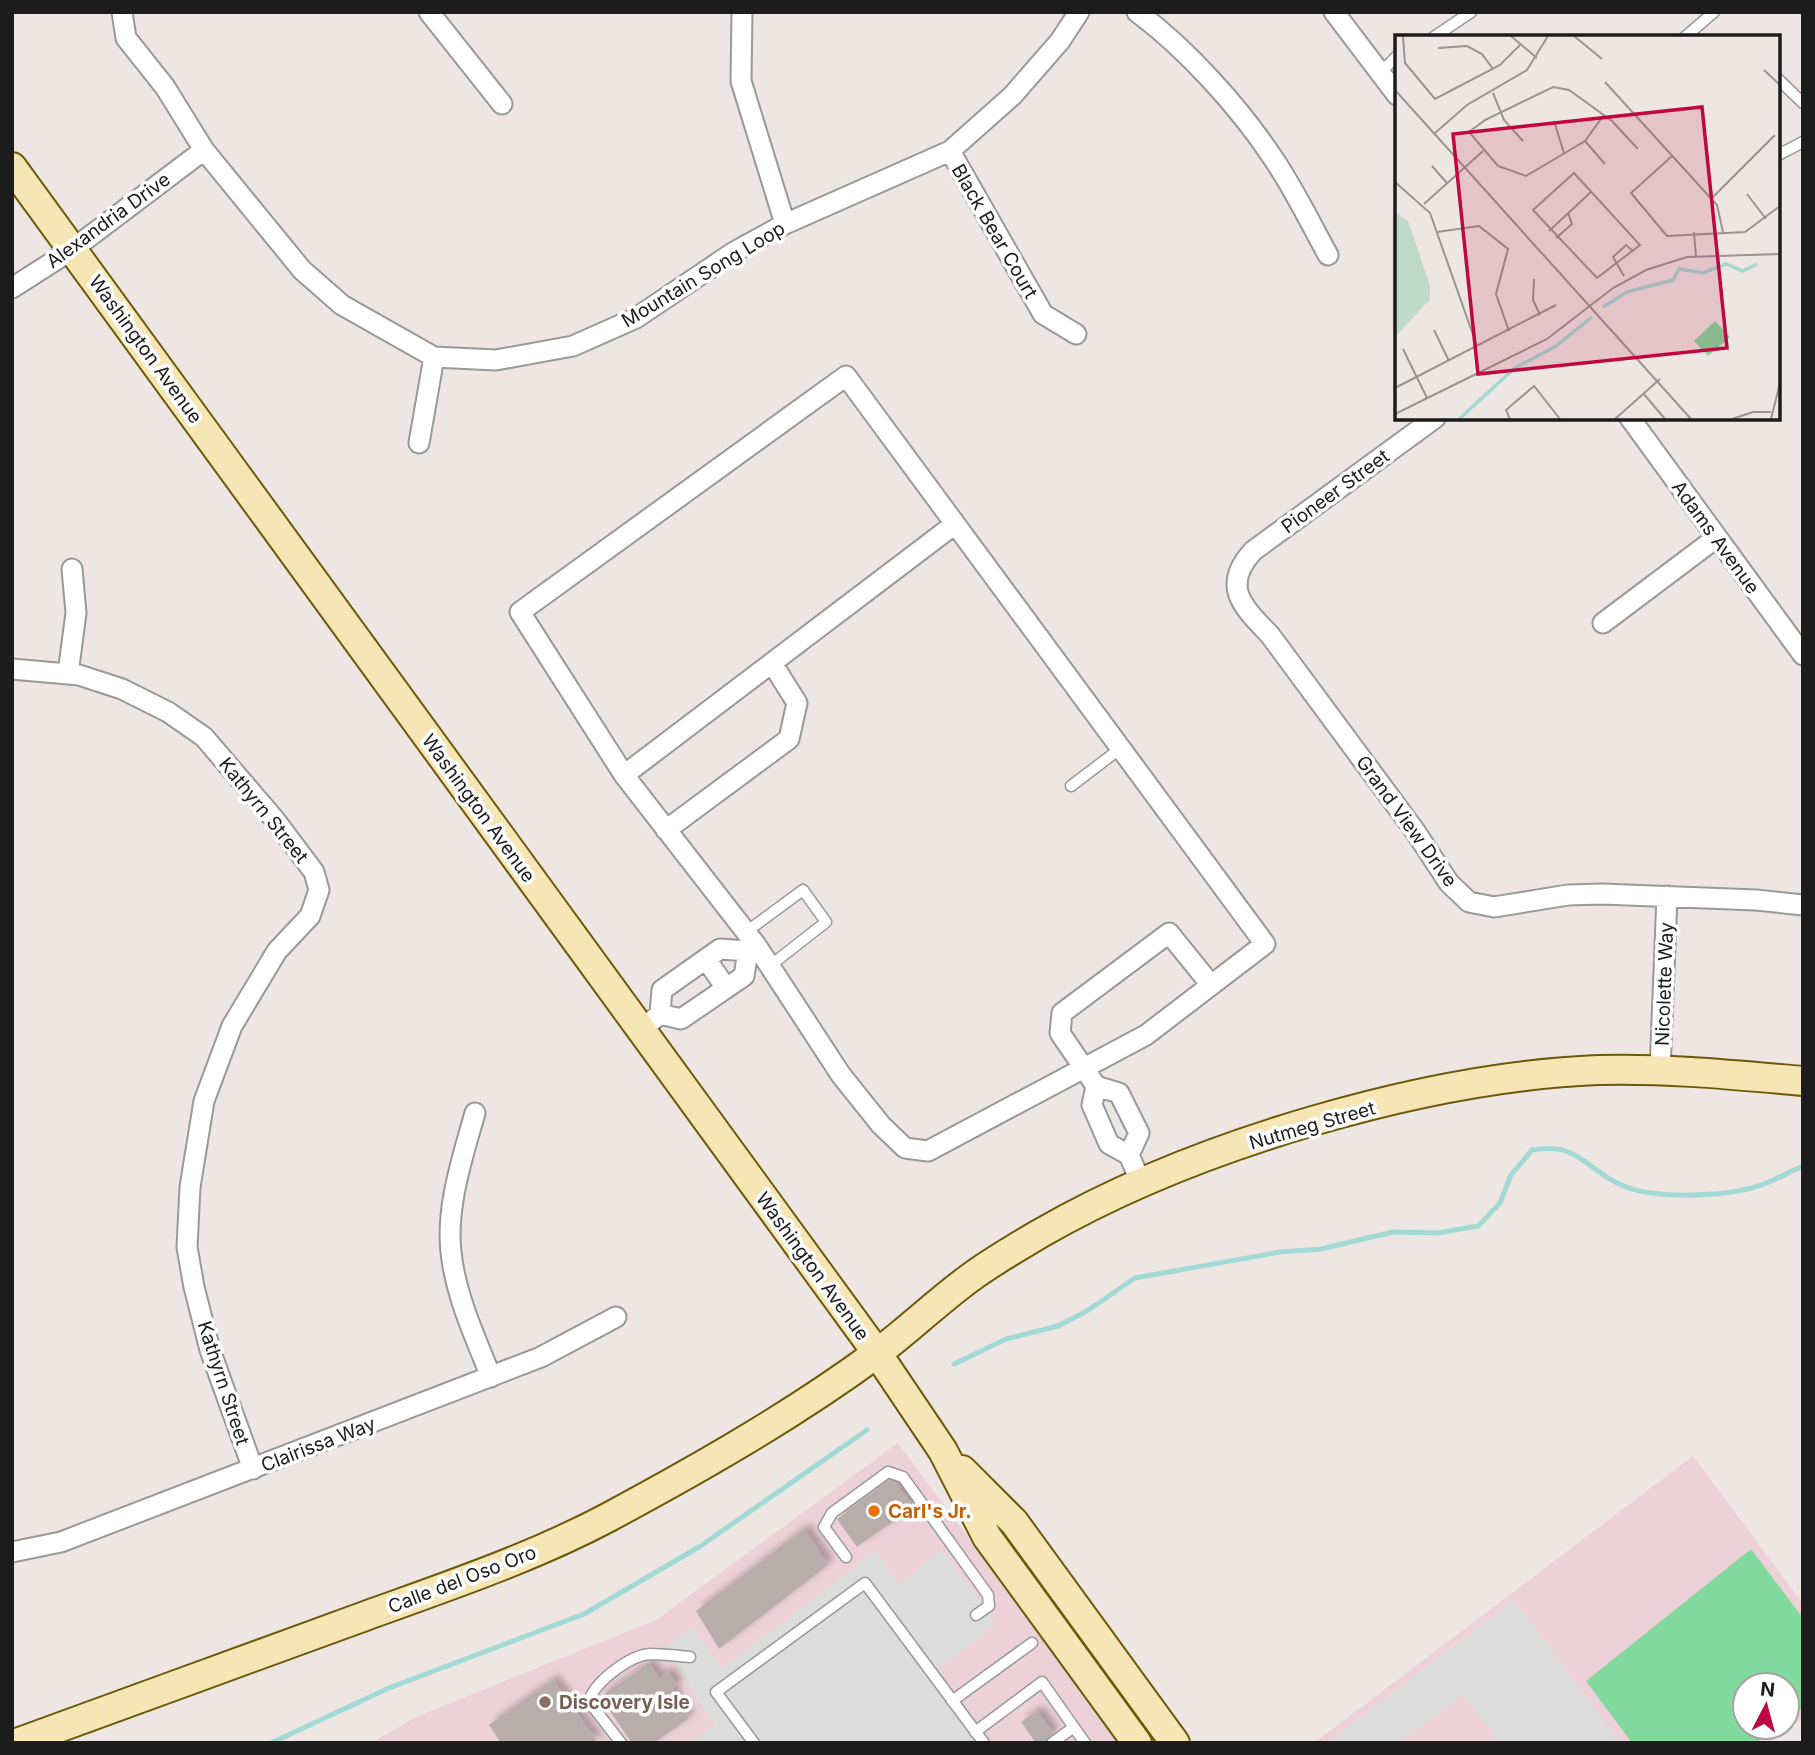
<svg xmlns="http://www.w3.org/2000/svg" width="1815" height="1755" font-family="Inter,sans-serif">
	<style>
		.commercial { fill: #edd1d8; fill-rule: evenodd }
		.pitch { fill: #82d99d }
		.parking { fill: #dcdcdc }
		.lines { fill: none; stroke-linecap: round; stroke-linejoin: round }
		.stream { stroke: #a3d9d5; stroke-width: 5 }
		.building { fill: #b9adab; filter: url(#shadow) }
		.lane-casing { stroke: #999; stroke-width: 13 }
		.street-casing { stroke: #999; stroke-width: 23 }
		.secondary-casing { stroke: #6c5909; stroke-width: 32 }
		.lane { stroke: #fff; stroke-width: 10 }
		.street { stroke: #fff; stroke-width: 19 }
		.secondary { stroke: #f6e6b6; stroke-width: 28 }
		.food-dot { fill: #e8710a; stroke: #fff; stroke-width: 2.5 }
		.education-dot { fill: #8d6e63; stroke: #fff; stroke-width: 2.5 }
		.labels { text-anchor: middle; stroke-width: 7; stroke-linejoin: round; paint-order: stroke }
		.street-label { font-size: 19px; fill: #1c1c1c; stroke: #fff }
		.food-label { font-size: 19px; font-weight: bold; fill: #c56008; stroke: #fff; text-anchor: start }
		.education-label { font-size: 19px; font-weight: bold; fill: #785e54; stroke: #fff; text-anchor: start }
		.inset-river { fill: none; stroke: #a3d9d5; stroke-width: 3.5 }
		.inset-road { fill: none; stroke: #999593; stroke-width: 2 }
		.view { fill: #bf083f; fill-opacity: 0.15; stroke: #bf083f; stroke-width: 3.5 }
		.inset-edge { fill: none; stroke: #1c1c1c; stroke-width: 3.5 }
	</style>
	<defs>
		<filter id="shadow"><feDropShadow dx="6" dy="-6" stdDeviation="3.5" flood-color="#0004"/></filter>
	</defs>
	<rect width="100%" height="100%" fill="#ede6e2"/>
	<path class="commercial" d="M 898,1443 L 1121,1743 L 371,1743 L 416,1717 L 656,1620 Z
		M 1693,1456 L 1803,1604 L 1803,1718 L 1769,1743 L 1314,1743 ZM 1745,1685 L 1787,1685 L 1787,1727 L 1745,1727 Z"/>
	<path class="pitch" d="M 1751,1549 L 1803,1618 L 1803,1708 L 1787,1720 L 1787,1685 L 1745,1685 L 1745,1727 L 1777,1727 L 1756,1743 L 1632,1743 L 1586,1681 Z"/>
	<path class="parking" d="M 942,1550 L 996,1624 L 930,1675 L 978,1743 L 691,1743 L 715,1725 L 665,1648 L 692,1627 L 722,1669 L 876,1551 L 899,1584 Z
		M 1514,1600 L 1620,1743 L 1500,1743 L 1464,1694 L 1399,1743 L 1327,1743 Z"/>
	<g class="lines">
		<path class="stream" d="M 954,1364 L 1006,1339 L 1058,1326 L 1087,1311 L 1135,1278 L 1280,1252 L 1321,1249 L 1393,1232 L 1438,1233 L 1478,1226 L 1500,1203 L 1511,1175 L 1532,1150 C 1578,1142 1582,1166 1619,1184 C 1651,1200 1724,1197 1758,1186 C 1773,1182 1788,1172 1803,1166
			M 271,1743 L 389,1688 L 584,1614 L 699,1547 L 867,1430"/>
	</g>
	<path class="building" d="M 889,1480 L 895,1482 L 913,1507 L 857,1547 L 837,1519 Z
		M 804,1529 L 828,1565 L 719,1649 L 696,1611 Z
		M 649,1663 L 659,1678 L 668,1672 L 677,1685 L 672,1689 L 677,1701 L 689,1718 L 654,1743 L 632,1743 L 600,1697 Z
		M 553,1680 L 598,1743 L 501,1743 L 489,1725 Z
		M 1037,1711 L 1053,1733 L 1045,1743 L 1036,1743 L 1021,1722 Z"/>
	<g class="lines">
		<g class="lane-casing">
			<path id="lane" d="M 1434,37 L 1471,12
				M 1685,37 L 1714,12
				M 1380,73 L 1397,56
				M 1778,79 L 1803,103
				M 1778,155 L 1803,142
				M 1071,786 L 1121,748
				M 746,932 L 803,890 L 826,922 L 771,965
				M 846,1557 L 824,1527 L 832,1513 L 888,1472 L 903,1477 L 988,1595 L 989,1606 L 976,1615
				M 952,1701 L 1032,1643
				M 975,1732 L 1042,1682 L 1085,1743
				M 621,1743 L 594,1708 L 591,1696 C 599,1679 631,1655 650,1654 C 663,1654 677,1656 690,1657
				M 754,1743 L 716,1692 L 865,1583 L 984,1743
				M 1052,1743 L 1074,1727"/>
		</g>
		<g class="street-casing">
			<path id="street" d="M 122,12 L 126,38 L 165,87 L 204,150 L 302,270 L 342,305 L 434,357 L 496,360 L 573,346 L 636,318 L 734,252 L 785,224 L 950,151 L 1013,95 L 1060,41 L 1079,12
				M 429,12 L 502,104
				M 742,12 L 741,81 L 785,224
				M 1137,12 C 1187,49 1241,109 1275,161 C 1295,191 1311,224 1328,255
				M 1334,12 L 1397,95
				M 950,151 L 1043,314 L 1076,334
				M 12,288 L 73,249 L 204,150
				M 846,376 L 1265,944 L 1146,1035 L 928,1151 L 905,1148 L 881,1125 L 841,1075 L 756,945 L 624,775 L 520,612 Z
				M 1435,418 L 1253,551 C 1221,586 1242,606 1270,635 L 1415,831 L 1449,883 L 1469,902 L 1494,907 L 1568,895 L 1602,894 L 1756,900 L 1803,905
				M 1630,418 L 1803,655
				M 419,443 L 434,357
				M 1603,623 L 1716,538
				M 12,669 L 79,675 L 122,689 L 168,712 L 204,737 L 275,820 L 314,872 L 319,890 L 310,916 L 277,951 L 232,1026 L 204,1101 L 190,1187 L 187,1247 L 194,1287 L 210,1350 L 253,1469
				M 68,674 L 76,613 L 72,569
				M 624,775 L 955,524
				M 666,830 L 789,739 L 797,703 L 772,663
				M 706,959 L 726,988
				M 660,1014 L 681,1019 L 744,976 L 748,951
				M 641,1030 L 660,1014 L 662,990 L 720,949 L 748,951 L 756,945
				M 1660,1072 L 1667,896
				M 1096,1086 L 1092,1105 L 1109,1144 L 1129,1155 L 1141,1183
				M 475,1113 C 462,1159 444,1212 452,1260 C 458,1301 476,1339 491,1377
				M 1129,1155 L 1139,1133 L 1119,1093 L 1096,1086 L 1060,1033 L 1062,1013 L 1169,933 L 1211,985
				M 12,1552 L 61,1542 L 541,1357 L 616,1317"/>
		</g>
		<g class="secondary-casing">
			<path id="secondary" d="M 12,167 L 877,1353 L 943,1451 L 987,1537 L 1137,1743
				M 962,1470 L 1014,1522 L 1175,1743
				M 17,1743 C 130,1702 244,1660 357,1619 C 442,1588 530,1559 609,1517 C 700,1468 793,1415 876,1354 C 910,1329 940,1299 974,1275 C 995,1260 1019,1246 1041,1233 C 1192,1146 1424,1077 1598,1070 C 1666,1068 1735,1075 1803,1081"/>
		</g>
		<use href="#lane" class="lane"/>
		<use href="#street" class="street"/>
		<use href="#secondary" class="secondary"/>
	</g>
	<circle class="food-dot" cx="874" cy="1511" r="7"/>
	<circle class="education-dot" cx="545" cy="1702" r="7"/>
	<g class="labels">
		<g class="street-label">
			<text transform="translate(108 220) rotate(-36)" y="7">Alexandria Drive</text>
			<text transform="translate(995 231) rotate(60)" y="7">Black Bear Court</text>
			<text transform="translate(703 274) rotate(-31)" y="7">Mountain Song Loop</text>
			<text transform="translate(146 349) rotate(54)" y="7">Washington Avenue</text>
			<text transform="translate(1335 491) rotate(-36)" y="7">Pioneer Street</text>
			<text transform="translate(1716 537) rotate(54)" y="7">Adams Avenue</text>
			<text transform="translate(479 808) rotate(54)" y="7">Washington Avenue</text>
			<text transform="translate(264 810) rotate(51)" y="7">Kathyrn Street</text>
			<text transform="translate(1407 821) rotate(54)" y="7">Grand View Drive</text>
			<text transform="translate(1664 984) rotate(-88)" y="7">Nicolette Way</text>
			<text transform="translate(1312 1125) rotate(-16)" y="7">Nutmeg Street</text>
			<text transform="translate(813 1266) rotate(54)" y="7">Washington Avenue</text>
			<text transform="translate(224 1383) rotate(72)" y="7">Kathyrn Street</text>
			<text transform="translate(318 1444) rotate(-21)" y="7">Clairissa Way</text>
			<text transform="translate(462 1579) rotate(-21)" y="7">Calle del Oso Oro</text>
		</g>
		<g class="food-label">
			<text x="888" y="1518">Carl's Jr.</text>
		</g>
		<g class="education-label">
			<text x="559" y="1709">Discovery Isle</text>
		</g>
	</g>
	<g transform="translate(1395 35)">
		<rect width="385" height="385" fill="#ede6e2"/>
		<path d="M 0,177 L 13,186 L 35,251 L 35,264 L 0,302 Z" fill="#bfdac6"/>
		<path d="M 320,286 L 335,302 L 313,321 L 299,306 Z" fill="#82d99d"/>
		<path class="inset-river" d="M 208,272 L 232,257 L 278,245 L 284,234 L 308,238 L 331,229 L 348,236 L 362,229M 64,384 L 120,333 L 161,311 L 197,282"/>
		<path class="inset-road" d="M 8,1 L 10,28 L 40,64 L 105,30 L 126,9M 116,1 L 142,23M 179,1 L 207,24M 43,13 L 72,11 L 87,19 L 98,34M 369,35 L 385,50M 210,47 L 322,170 L 328,197M 0,55 L 296,384M 98,58 L 109,85 L 128,106M 208,81 L 190,106 L 131,141 L 103,131 L 74,97 L 90,85 L 158,52 L 174,55 L 217,86 L 243,114M 159,86 L 169,118M 40,98 L 72,70 L 132,35 L 153,1M 190,106 L 210,129M 277,121 L 236,158 L 272,201 L 350,197 L 385,171M 37,131 L 52,148M 179,138 L 245,210 L 202,243 L 138,175 ZM 0,147 L 35,178 L 82,311M 352,159 L 371,184M 316,164 L 380,100M 29,169 L 88,116M 154,196 L 196,157M 42,197 L 84,191 L 113,214 L 101,259 L 114,296M 299,197 L 301,222M 161,203 L 177,189 L 173,178M 229,241 L 218,222 L 231,210 L 238,216M 139,244 L 138,265 L 145,280M 39,295 L 54,326M 8,314 L 32,363M 0,353 L 161,270M 248,358 L 270,384M 0,379 L 152,304 L 218,253 L 251,235 L 292,222 L 385,219M 115,384 L 111,375 L 139,351 L 165,384M 220,384 L 265,344M 337,384 L 358,377 L 376,377M 376,384 L 385,348"/>
		<path class="view" d="M 307,72 L 332,313 L 83,339 L 58,99 Z"/>
		<rect width="385" height="385" class="inset-edge"/>
	</g>
	<rect width="1815" height="1755" fill="none" stroke="#1c1c1c" stroke-width="28"/>
	<g transform="translate(1766 1706) rotate(6)"><circle r="33" fill="#ffffff" stroke="#a4a4a4" stroke-width="2"/>
	<path d="M0-5L12 26L0 18L-12 26Z" fill="#bf083f"/>
	<text y="-10" font-size="19" font-weight="bold" text-anchor="middle" fill="#1c1c1c">N</text>
	</g>
</svg>
